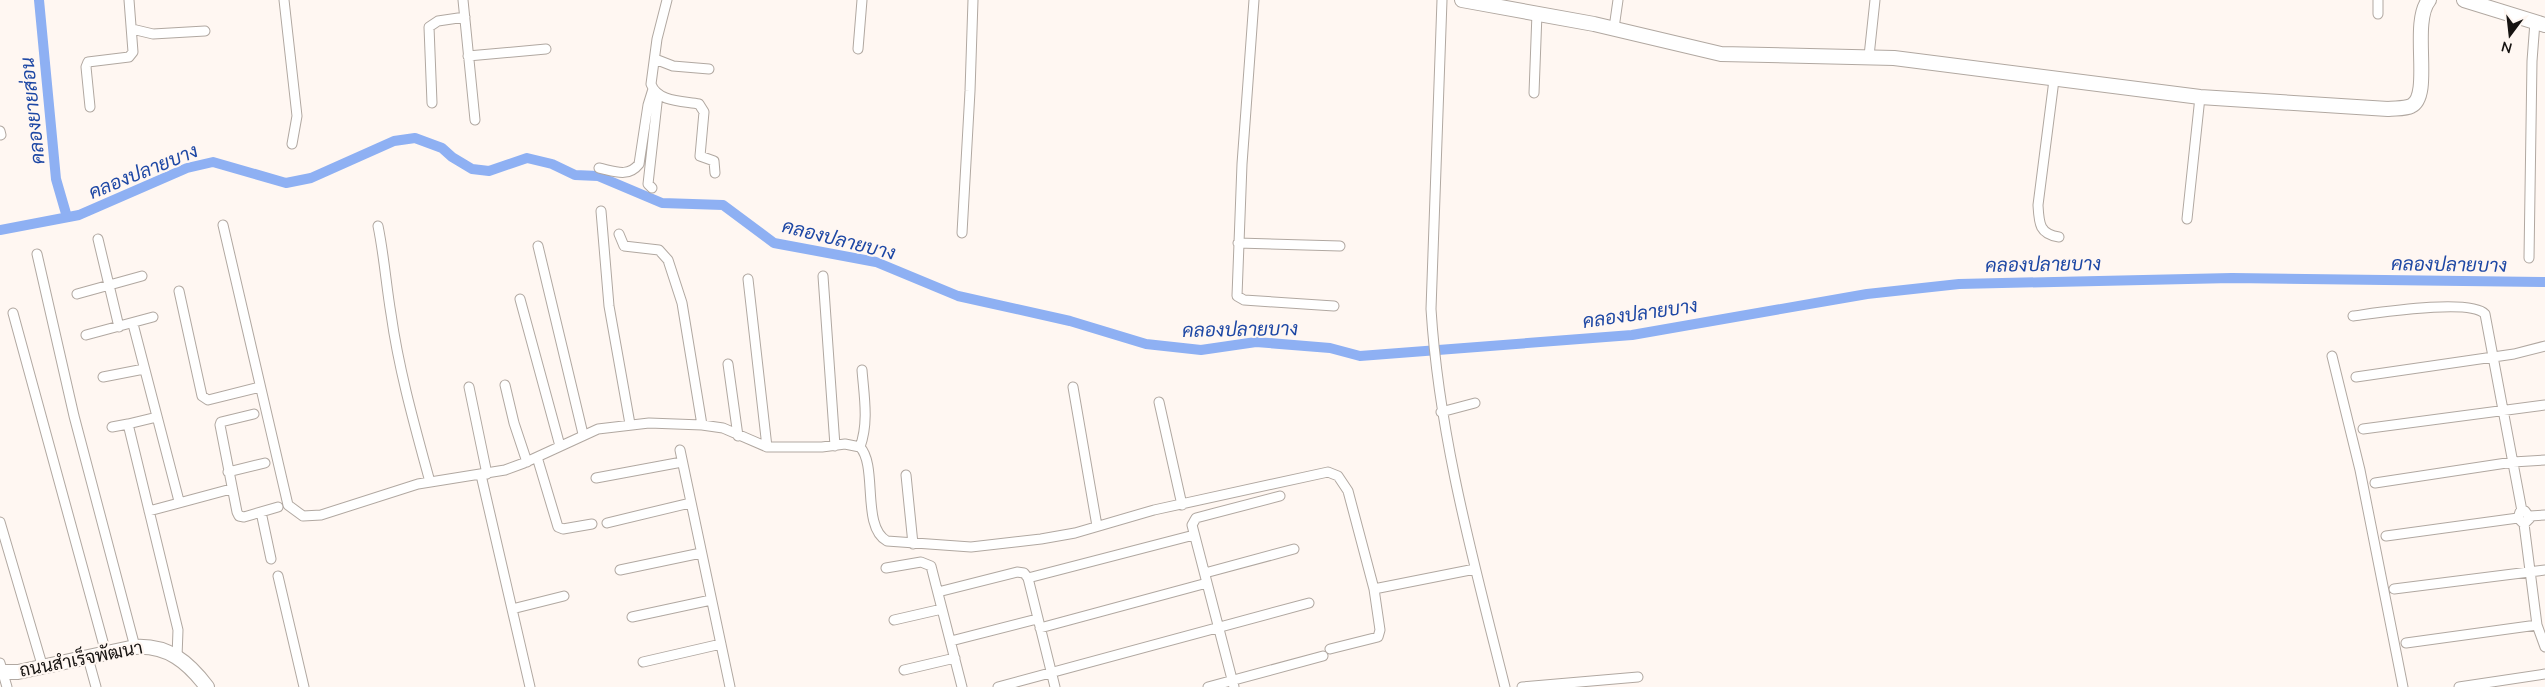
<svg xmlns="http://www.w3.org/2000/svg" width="2545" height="687" font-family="'Nunito Sans',Sarabun,sans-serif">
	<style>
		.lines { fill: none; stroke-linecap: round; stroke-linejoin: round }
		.canal { stroke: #8eb0f3; stroke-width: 10 }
		.street-casing { stroke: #b1a8a1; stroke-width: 11 }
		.secondary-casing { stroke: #b1a8a1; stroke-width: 16 }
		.street { stroke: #fff; stroke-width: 9 }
		.secondary { stroke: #fff; stroke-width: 14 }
		.labels { text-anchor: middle; stroke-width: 4.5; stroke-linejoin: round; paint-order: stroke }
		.street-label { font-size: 18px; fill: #161311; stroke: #fff7f2 }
		.water-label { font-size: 19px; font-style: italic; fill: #1d47a4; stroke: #fff7f2 }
	</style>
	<rect width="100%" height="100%" fill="#fff7f2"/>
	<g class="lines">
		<path class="canal" d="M 39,0 L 56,179 L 67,217
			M 0,230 L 79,215 L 187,168 L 213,162 L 286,183 L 311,178 L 394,141 L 415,138 L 442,148 L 452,157 L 472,169 L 489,171 L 527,158 L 552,164 L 575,175 L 598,176 L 662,203 L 723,205 L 774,243 L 876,262 L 958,296 L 1070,321 L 1146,344 L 1201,350 L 1256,342 L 1330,348 L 1360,356 L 1632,335 L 1867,294 L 1959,284 L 2232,278 L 2545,282"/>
		<g class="street-casing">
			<path id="street" d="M 284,0 L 297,116 L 292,144
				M 463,0 L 475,120
				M 667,0 L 657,39 L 651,84 C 657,102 683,101 699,104 L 704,112 L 700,156 L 714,161 L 715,173
				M 1254,0 L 1242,164 L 1237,296 L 1244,300 L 1334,306
				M 1442,0 L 1431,309 C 1439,437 1474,563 1505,687
				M 2378,0 L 2378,14
				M 1614,28 L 1618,0
				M 132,29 L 153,34 L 205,31
				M 858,49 L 862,0
				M 468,56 L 546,49
				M 1869,56 L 1875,0
				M 655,59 L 673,66 L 709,69
				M 2054,80 L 2038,205 C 2039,223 2039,234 2059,237
				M 1534,93 L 1537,13
				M 432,103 L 429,27 L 438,21 L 465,17
				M 90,107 L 86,67 L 88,62 L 129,57 L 133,52 L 129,0
				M 0,131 L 1,135
				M 599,168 C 614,171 628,178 639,164 L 648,105 L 653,89
				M 652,188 L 648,184 L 658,94
				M 601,211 L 609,306 L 630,424
				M 2187,219 L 2200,97
				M 223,225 L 288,505 L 303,516 L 321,515 L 418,484 L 505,470 L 524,463 L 598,429 L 649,423 L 702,425
				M 378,226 C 384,255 386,284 391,314 C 399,371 415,427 430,482
				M 962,233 L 970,91 L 973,0
				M 619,234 L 624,246 L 659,250 L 668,260 L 682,303 L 702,425 L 723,428 L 767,447 L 822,447 L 845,444 L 860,447 C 878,466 861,527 887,541 L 971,547 L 1041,539 L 1075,533 L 1154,510 L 1328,472 L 1338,476 L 1348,491 L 1374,589 L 1475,569
				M 98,239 L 119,327
				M 1238,243 L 1340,246
				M 538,246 L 583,434
				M 37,254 L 74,416 L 135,647
				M 2529,258 L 2532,61 L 2535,22
				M 823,276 L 835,446
				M 748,279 L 767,447
				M 179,291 L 202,396 L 208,400 L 260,387
				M 77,294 L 142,276
				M 520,299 L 560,446
				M 13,313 L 106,653
				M 2353,316 C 2376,313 2470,298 2485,314 L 2522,511
				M 133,324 L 179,501
				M 86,335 L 153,317
				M 2332,356 L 2360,470 L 2403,687
				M 728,364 L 738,436
				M 103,377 L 144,369
				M 2356,377 L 2514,354 L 2545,346
				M 505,385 L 514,423 L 527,462
				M 469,387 L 487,474
				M 1073,387 L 1097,526
				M 1159,402 L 1182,505
				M 1441,412 L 1475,403
				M 254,414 L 221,422 L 220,425 L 237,512 L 239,516 L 244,517 L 278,507
				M 157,417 L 128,424 L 178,630 L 177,657
				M 112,427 L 128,424
				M 2363,429 L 2545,405
				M 860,447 C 869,422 864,396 862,370
				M 680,450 L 730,687
				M 537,457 L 558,527 L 563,529 L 592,524
				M 228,472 L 265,463
				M 481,475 L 530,687
				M 906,475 L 913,544
				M 596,478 L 682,462
				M 2375,483 L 2513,462 L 2545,460
				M 149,511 L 231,489
				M 261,512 L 271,559
				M 2530,516 L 2545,515
				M 0,522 L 43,668
				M 607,523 L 690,503
				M 2524,524 L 2530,518 L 2525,511 L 2520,512 L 2518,518 L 2524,524 L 2537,625 L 2545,647
				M 2386,536 L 2518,518
				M 886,568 L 921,562 L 931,566 L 962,687
				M 620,570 L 701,553
				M 1205,573 L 1294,549
				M 278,576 L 304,687
				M 1028,578 L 1194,535
				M 2394,589 L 2545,570
				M 938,592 L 1017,572 L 1024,573 L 1028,578 L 1055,687
				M 512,609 L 564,596
				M 632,617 L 711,600
				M 894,620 L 942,609
				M 1040,628 L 1207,583
				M 951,641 L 1037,619
				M 2406,643 L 2537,625
				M 1330,649 L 1378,637 L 1380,630 L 1374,589
				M 88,658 L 96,687
				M 643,662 L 721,644
				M 0,663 L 7,687
				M 904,670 L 955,658
				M 998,687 L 1309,603
				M 1208,687 L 1323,656
				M 1234,687 L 1192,525 L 1196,518 L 1280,496
				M 1522,687 L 1638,677
				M 2459,687 L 2545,674"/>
		</g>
		<g class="secondary-casing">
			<path id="secondary" d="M 1462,0 L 1594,24 L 1721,54 L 1894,58 L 2200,97 L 2388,109 C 2395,108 2405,109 2411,106 C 2433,96 2410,23 2429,0
				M 2464,0 L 2545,25
				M 0,672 L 18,672 L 135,647 C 168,645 188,662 207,687"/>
		</g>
		<use href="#street" class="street"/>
		<use href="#secondary" class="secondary"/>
	</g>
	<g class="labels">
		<g class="street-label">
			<text transform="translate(81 659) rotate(-11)" y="6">ถนนสำเร็จพัฒนา</text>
		</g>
		<g class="water-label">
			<text transform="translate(32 111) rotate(-96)" y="7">คลองยายส่อน</text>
			<text transform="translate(143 171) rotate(-22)" y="7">คลองปลายบาง</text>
			<text transform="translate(839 239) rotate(14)" y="7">คลองปลายบาง</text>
			<text transform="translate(2043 264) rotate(-1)" y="7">คลองปลายบาง</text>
			<text transform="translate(2449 264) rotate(1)" y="7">คลองปลายบาง</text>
			<text transform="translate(1640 313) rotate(-8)" y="7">คลองปลายบาง</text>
			<text transform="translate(1240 329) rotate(-1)" y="7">คลองปลายบาง</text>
		</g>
	</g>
	<g transform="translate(2510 35) rotate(195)" stroke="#fff7f2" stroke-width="4" paint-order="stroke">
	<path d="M0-4L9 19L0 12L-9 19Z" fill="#161311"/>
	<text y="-8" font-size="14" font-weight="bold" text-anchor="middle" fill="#161311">N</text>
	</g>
</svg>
